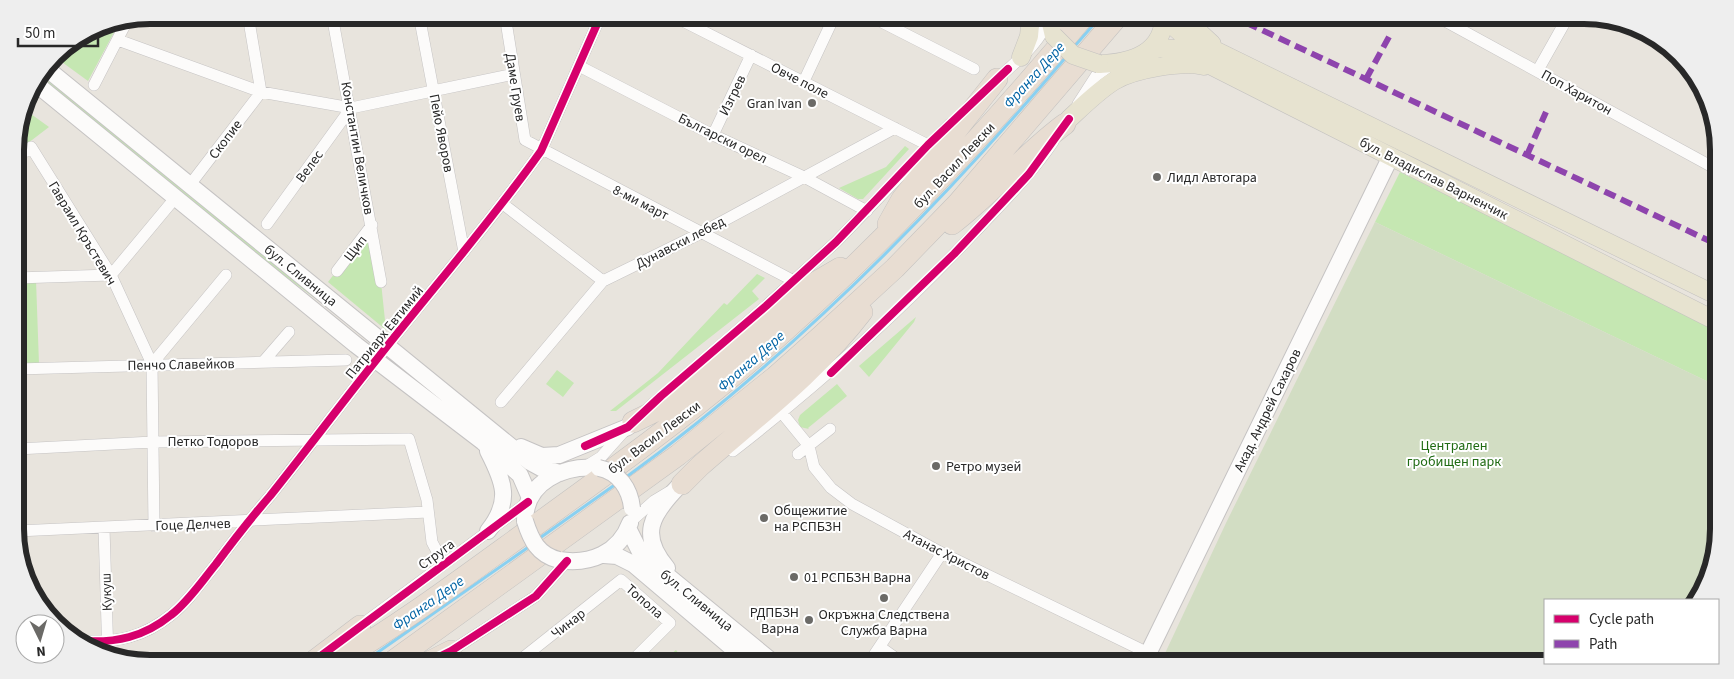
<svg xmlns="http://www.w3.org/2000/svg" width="1734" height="679" font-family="'Source Sans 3',sans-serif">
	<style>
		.green { fill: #c5e7b2 }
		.cemetery { fill: #d2ddc3 }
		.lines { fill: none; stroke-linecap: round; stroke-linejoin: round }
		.stream { stroke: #89d0f1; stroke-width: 3 }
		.street-casing { stroke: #c5c3c3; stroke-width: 12 }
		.secondary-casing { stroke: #c5c3c3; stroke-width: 18 }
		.primary-casing { stroke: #c4c2c0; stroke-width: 19 }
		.highway-casing { stroke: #c4c2c0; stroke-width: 22 }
		.street { stroke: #fcfbfa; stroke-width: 11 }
		.secondary { stroke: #fcfbfa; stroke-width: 16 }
		.primary { stroke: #e7e3d0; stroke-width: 18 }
		.highway { stroke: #e8ddd2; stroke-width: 21 }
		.secondary-bridge-casing { stroke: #c5c3c3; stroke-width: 18; stroke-linecap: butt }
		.primary-bridge-casing { stroke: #c4c2c0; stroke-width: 19; stroke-linecap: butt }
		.secondary-bridge { stroke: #fcfbfa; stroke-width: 16 }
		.primary-bridge { stroke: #e7e3d0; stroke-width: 18 }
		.quiet { stroke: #8e44ad; stroke-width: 6; stroke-dasharray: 12 6; stroke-linecap: butt }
		.cycleway-casing { stroke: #fff; stroke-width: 11 }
		.cycleway { stroke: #d6006c; stroke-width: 8 }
		.poi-dot { fill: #6b6a67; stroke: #fff; stroke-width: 2 }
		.labels { text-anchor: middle; stroke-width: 4; stroke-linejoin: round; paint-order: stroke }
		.street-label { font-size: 14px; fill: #282828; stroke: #fff }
		.poi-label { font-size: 14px; fill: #282828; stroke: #fff; text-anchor: start }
		.park-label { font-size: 14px; fill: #206b13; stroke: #fff }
		.water-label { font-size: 15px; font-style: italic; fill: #0163a4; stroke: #fff }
		.rim { fill: none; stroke: #282828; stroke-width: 6 }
	</style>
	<rect width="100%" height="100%" fill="#e8e4dd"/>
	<path class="green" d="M 120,21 L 88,81 L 55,57 C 70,37 97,26 120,21 Z
		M 42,74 L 321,299 L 320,302 L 248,249 L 36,81 Z
		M 24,109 L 49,127 L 15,153 L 15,141 Z
		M 905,146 L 909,149 L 863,199 L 858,199 L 839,188 L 886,167 Z
		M 1400,172 L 1718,329 L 1719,387 L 1375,222 Z
		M 372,225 L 381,282 L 386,330 L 328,282 Z
		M 757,274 L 765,278 L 752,291 L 759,299 L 616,411 L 610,411 L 658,373 L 724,303 L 727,305 Z
		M 36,280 L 39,364 L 17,364 L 16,281 Z
		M 916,317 L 914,322 L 869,377 L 859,366 Z
		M 557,370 L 574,383 L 563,397 L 546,384 Z
		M 837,384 L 847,396 L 808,428 L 809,429 L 800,427 L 798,420 L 800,415 Z
		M 676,650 L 686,663 L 660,664 L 660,663 Z"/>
	<path class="cemetery" d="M 1375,222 L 1719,387 L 1719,529 L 1712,573 L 1692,600 L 1545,600 L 1545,663 L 1595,663 L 1592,664 L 1160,664 L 1226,523 Z"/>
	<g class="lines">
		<path class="stream" d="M 1073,48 L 1102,15
			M 625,478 C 790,358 935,212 1066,57
			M 537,540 L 616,484
			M 361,664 L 530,546"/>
		<g class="street-casing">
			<path id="street" d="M 332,15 L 381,282
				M 419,15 L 464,252
				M 505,15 L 525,140 L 794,281
				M 671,15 L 928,145
				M 868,15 L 974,69
				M 1434,15 L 1718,170
				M 118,40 L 261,92 L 351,108 L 514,74
				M 579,66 L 713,135 L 804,177 L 867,211
				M 1538,70 L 1569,15
				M 804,81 L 835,15
				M 994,82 C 1014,63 1041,44 1049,17
				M 94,85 L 128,19
				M 1078,104 L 1096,76 L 1111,65
				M 713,135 L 751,55
				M 15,159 L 31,147 L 111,275 L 152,364 L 154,526
				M 189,186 L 261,92 L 248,15
				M 503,204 L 603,281
				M 267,224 L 351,108
				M 337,271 L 372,225
				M 111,275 L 176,197
				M 16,278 L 111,275
				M 263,362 L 289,332
				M 152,364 L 226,275
				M 17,369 L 346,360
				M 501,402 L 603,281 L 701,233 L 895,128
				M 649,407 L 766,306 L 836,242 L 950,124
				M 782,413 L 809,446 L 814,467 L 831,488 L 852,504 L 942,553 L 1148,653
				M 17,449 L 153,442 L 409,439 L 427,500 L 432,542 L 443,563
				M 733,451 C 819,384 898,314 974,233 C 1001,204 1030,176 1053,142
				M 798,454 L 830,429
				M 585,467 L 601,457 L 626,429
				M 630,522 L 654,501 L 669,492
				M 104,528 L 108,657
				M 17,531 L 428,512
				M 360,626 L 528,502
				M 83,641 C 116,643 144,637 171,615 C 188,602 202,581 216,564 C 233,541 251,518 270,496 C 306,451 341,404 377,359 C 432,289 490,223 541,151 L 601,15
				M 880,647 L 904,664
				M 454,664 L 451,651 L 536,596 L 567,561
				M 515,664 L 621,580 L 670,623 L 629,664
				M 868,664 L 942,553"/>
		</g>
		<g class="secondary-casing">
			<path id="secondary" d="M 46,68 L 530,462 L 541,468 L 560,473
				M 35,83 L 356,345 L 483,442 L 520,475 L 530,498
				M 521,447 L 542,456 L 559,455 L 628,427
				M 488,451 C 504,482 512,501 488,531
				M 525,521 C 525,481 564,465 599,468
				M 628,528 L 641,554 L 775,664
				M 604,555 L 617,556 L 633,564 L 751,664
				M 559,560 C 590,565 619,553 630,523
				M 667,568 C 639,535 651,515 678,487
				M 1143,664 L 1391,156"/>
		</g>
		<g class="primary-casing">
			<path id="primary" d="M 1049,15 L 1054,36
				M 1188,15 L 1198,31 L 1212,44
				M 1164,18 L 1182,34 L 1718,296
				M 1147,52 L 1160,48 L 1178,49 L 1718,322
				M 1021,57 L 1029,36 L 1031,15
				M 1099,64 C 1132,63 1164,53 1164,15
				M 1069,119 C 1083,106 1098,91 1114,81 C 1134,69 1181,61 1204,66"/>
		</g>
		<g class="highway-casing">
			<path id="highway" d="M 888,224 L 902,199 L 997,79
				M 952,224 C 993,193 1024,154 1065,124
				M 633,422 L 676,401 L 811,285 L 840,268
				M 682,484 L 700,466 C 756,417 817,371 862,312
				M 310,664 L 360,626
				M 333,664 C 405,622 472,571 540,522 C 606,474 673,426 735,374 C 864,265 977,144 1085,15
				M 389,664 L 678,455 L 775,377 L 821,336 L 895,268 L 958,203 L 1119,15
				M 425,664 L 451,651"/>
		</g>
		<use href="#street" class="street"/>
		<use href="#secondary" class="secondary"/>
		<use href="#primary" class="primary"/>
		<use href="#highway" class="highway"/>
		<g class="secondary-bridge-casing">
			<path id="secondary-bridge" d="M 599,468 C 619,472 630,489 632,508
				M 525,521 C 531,540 538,555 559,560"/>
		</g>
		<g class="primary-bridge-casing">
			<path id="primary-bridge" d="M 1054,36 L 1073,55 L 1099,64"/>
		</g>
		<use href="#secondary-bridge" class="secondary-bridge"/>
		<use href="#primary-bridge" class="primary-bridge"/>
		<path class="quiet" d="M 1230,15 L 1716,244
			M 1366,79 L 1390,35
			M 1527,155 L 1546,112"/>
		<g class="cycleway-casing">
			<path id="cycleway" d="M 831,373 L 954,254 L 1029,174 L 1069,119
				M 585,446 L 628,427 L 661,396 L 766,306 L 836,242 L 928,145 L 1008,69
				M 83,641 C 116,643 144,637 171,615 C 188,602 202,581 216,564 C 233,541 251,518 270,496 C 306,451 341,404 377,359 C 432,289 490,223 541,151 L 601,15
				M 310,664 L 528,502
				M 425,664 L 451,651 L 536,596 L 567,561"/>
		</g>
		<use href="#cycleway" class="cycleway"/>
	</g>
	<g class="poi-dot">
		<circle cx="812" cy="103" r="5"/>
		<circle cx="1157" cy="177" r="5"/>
		<circle cx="936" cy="466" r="5"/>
		<circle cx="764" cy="518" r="5"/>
		<circle cx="794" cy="577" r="5"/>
		<circle cx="884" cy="598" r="5"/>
		<circle cx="809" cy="620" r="5"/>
	</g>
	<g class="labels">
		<g class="street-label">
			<text transform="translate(800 80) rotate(27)" y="5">Овче поле</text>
			<text transform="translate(516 87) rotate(81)" y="5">Даме Груев</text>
			<text transform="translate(1577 92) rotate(29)" y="5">Поп Харитон</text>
			<text transform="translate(732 95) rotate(-64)" y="5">Изгрев</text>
			<text transform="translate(442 133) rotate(79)" y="5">Пейо Яворов</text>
			<text transform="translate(723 138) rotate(26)" y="5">Български орел</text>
			<text transform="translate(225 139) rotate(-53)" y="5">Скопие</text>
			<text transform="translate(358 148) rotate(80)" y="5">Константин Величков</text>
			<text transform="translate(954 165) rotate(-47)" y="5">бул. Васил Левски</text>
			<text transform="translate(309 166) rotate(-54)" y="5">Велес</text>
			<text transform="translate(1434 178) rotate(27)" y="5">бул. Владислав Варненчик</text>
			<text transform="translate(641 202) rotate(27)" y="5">8-ми март</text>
			<text transform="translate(83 233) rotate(59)" y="5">Гавраил Кръстевич</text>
			<text transform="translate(680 242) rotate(-27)" y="5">Дунавски лебед</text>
			<text transform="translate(355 248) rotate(-53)" y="5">Щип</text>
			<text transform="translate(301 275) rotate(39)" y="5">бул. Сливница</text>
			<text transform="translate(384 332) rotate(-51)" y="5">Патриарх Евтимий</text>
			<text transform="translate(181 364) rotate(-1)" y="5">Пенчо Славейков</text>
			<text transform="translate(1267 410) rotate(-64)" y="5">Акад. Андрей Сахаров</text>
			<text transform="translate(654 437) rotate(-37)" y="5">бул. Васил Левски</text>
			<text x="213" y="446">Петко Тодоров</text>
			<text transform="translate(193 524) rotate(-2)" y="5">Гоце Делчев</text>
			<text transform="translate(436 554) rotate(-36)" y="5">Струга</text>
			<text transform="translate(947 554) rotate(27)" y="5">Атанас Христов</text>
			<text transform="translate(106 592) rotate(-92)" y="5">Кукуш</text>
			<text transform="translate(697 600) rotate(39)" y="5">бул. Сливница</text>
			<text transform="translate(645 601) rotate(41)" y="5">Топола</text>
			<text transform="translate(568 623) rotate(-38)" y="5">Чинар</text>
		</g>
		<g class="poi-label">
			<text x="802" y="108" text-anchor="end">Gran Ivan</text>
			<text x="1167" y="182">Лидл Автогара</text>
			<text x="946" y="471">Ретро музей</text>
			<text x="774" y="515">Общежитие<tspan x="774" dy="16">на РСПБЗН</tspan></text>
			<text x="804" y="582">01 РСПБЗН Варна</text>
			<text x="799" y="617" text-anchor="end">РДПБЗН<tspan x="799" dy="16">Варна</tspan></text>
			<text x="884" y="619" text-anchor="middle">Окръжна Следствена<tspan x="884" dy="16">Служба Варна</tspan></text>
		</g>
		<g class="park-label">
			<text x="1454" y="450">Централен<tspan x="1454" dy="16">гробищен парк</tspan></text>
		</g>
		<g class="water-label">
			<text transform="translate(1034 75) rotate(-48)" y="5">Франга Дере</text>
			<text transform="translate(751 361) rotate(-41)" y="5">Франга Дере</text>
			<text transform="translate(428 603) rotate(-35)" y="5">Франга Дере</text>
		</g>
	</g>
	<path d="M0 0H1734V679H0ZM150 24H1584A126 126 0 0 1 1710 150V529A126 126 0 0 1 1584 655H150A126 126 0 0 1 24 529V150A126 126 0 0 1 150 24Z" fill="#eee" fill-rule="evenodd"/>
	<path class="rim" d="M150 24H1584A126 126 0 0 1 1710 150V529A126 126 0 0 1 1584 655H150A126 126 0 0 1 24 529V150A126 126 0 0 1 150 24Z"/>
	<rect x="1544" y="599" width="175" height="65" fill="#ffffff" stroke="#a9a9a9"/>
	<rect x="1554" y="615" width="25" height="8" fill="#d6006c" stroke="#a9a9a9"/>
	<text x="1589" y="624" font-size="15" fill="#282828">Cycle path</text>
	<rect x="1554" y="640" width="25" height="8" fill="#8e44ad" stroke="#a9a9a9"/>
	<text x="1589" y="649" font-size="15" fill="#282828">Path</text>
	<g transform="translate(40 639) rotate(175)"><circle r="24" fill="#ffffff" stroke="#a9a9a9"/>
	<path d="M0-4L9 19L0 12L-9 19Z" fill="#6b6a67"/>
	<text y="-8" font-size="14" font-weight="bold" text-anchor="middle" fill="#282828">N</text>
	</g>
	<path d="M18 38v8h80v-8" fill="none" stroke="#282828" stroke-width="2.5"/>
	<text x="25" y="38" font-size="15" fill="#282828" stroke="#ffffff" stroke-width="4" paint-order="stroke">50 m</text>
</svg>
